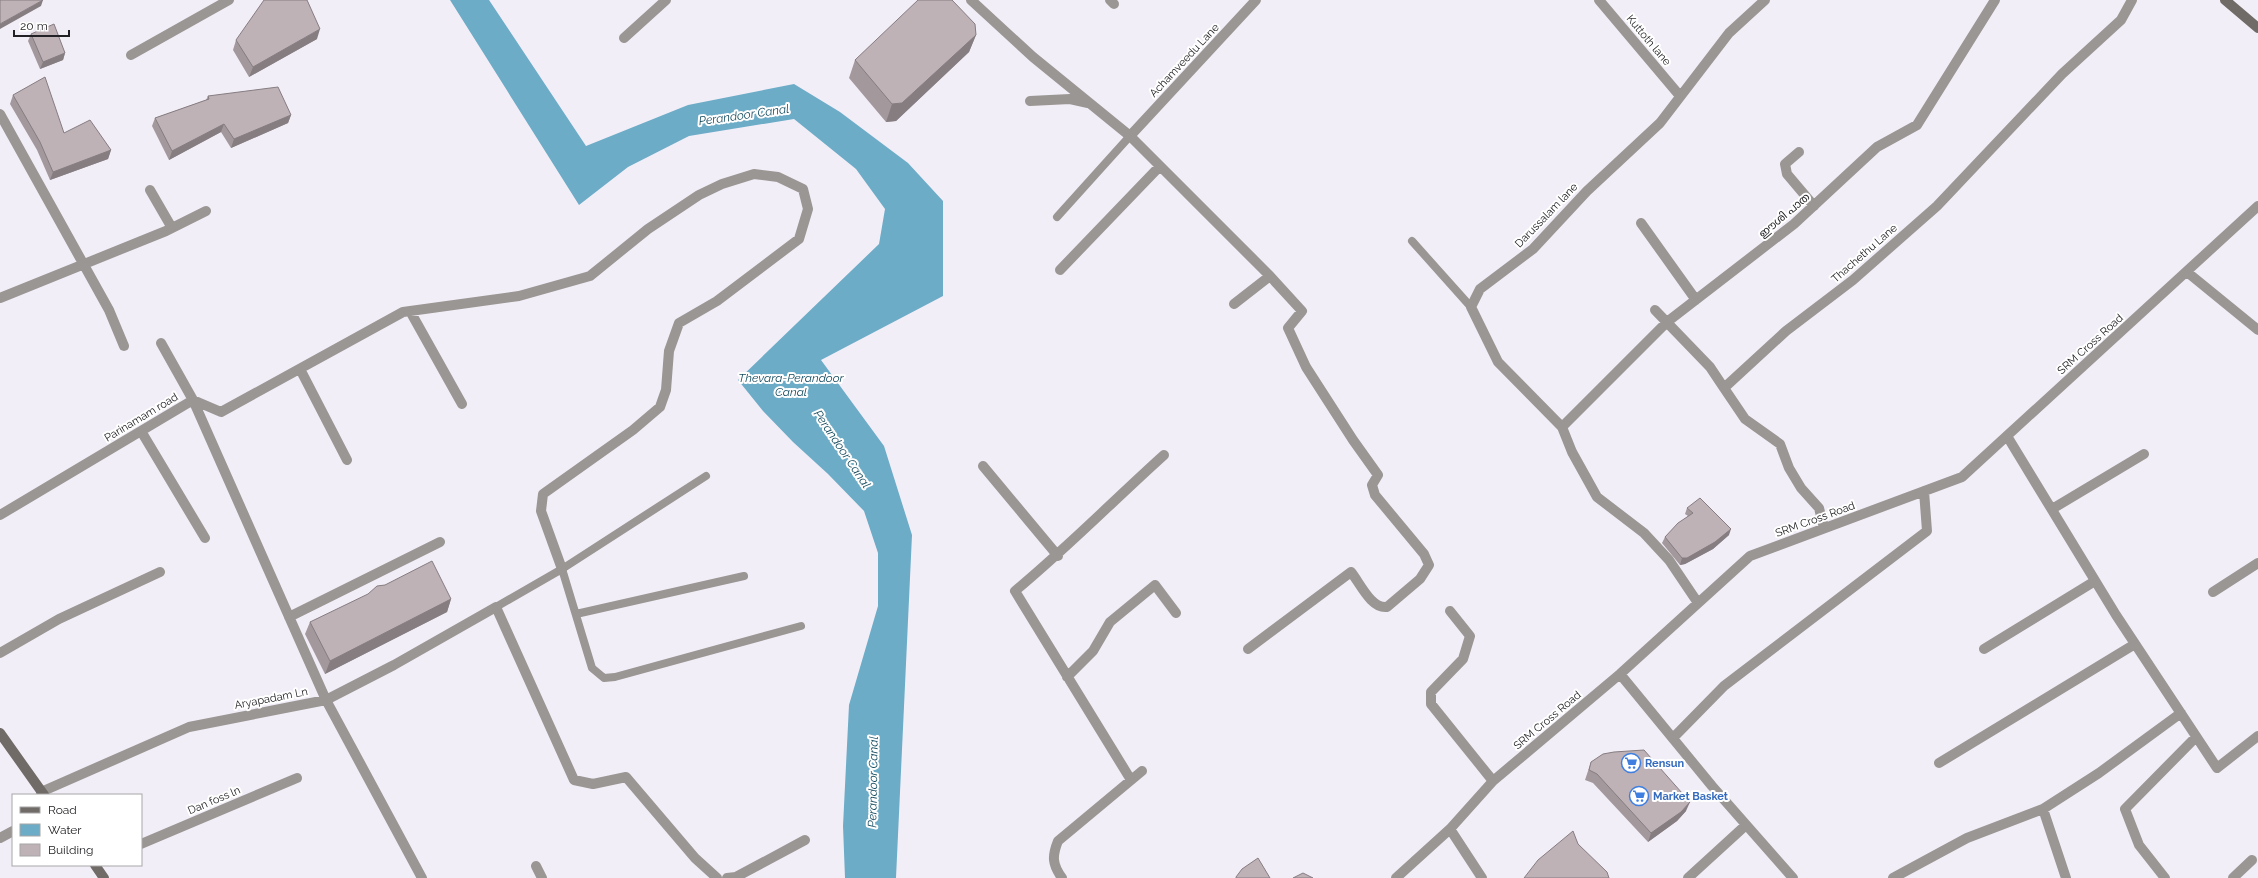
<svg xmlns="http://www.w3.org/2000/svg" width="2258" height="878" font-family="Raleway,'Noto Sans Malayalam',sans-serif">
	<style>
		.water { fill: #6cacc7 }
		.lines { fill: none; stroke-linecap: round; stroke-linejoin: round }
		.lane { stroke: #9a9693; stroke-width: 8 }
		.street { stroke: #9a9693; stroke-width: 10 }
		.secondary { stroke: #716b67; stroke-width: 10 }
		.wall { fill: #a3999d }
		.shaded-wall { fill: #857d80 }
		.building { fill: #beb2b7; stroke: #857d80 }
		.labels { text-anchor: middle; stroke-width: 4; stroke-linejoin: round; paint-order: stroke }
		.street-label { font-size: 11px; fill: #222125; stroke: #fff }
		.shop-label { font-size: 11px; font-weight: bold; fill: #366cbe; stroke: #fff; text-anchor: start }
		.water-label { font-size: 12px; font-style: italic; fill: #164c60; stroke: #fff }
	</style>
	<rect width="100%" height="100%" fill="#f2eef8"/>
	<path class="water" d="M 450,0 L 489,0 L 586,146 L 688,105 L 794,84 L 840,112 L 908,163 L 943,201 L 943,296 L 821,360 L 884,446 L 912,535 L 896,878 L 845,878 L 843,826 L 849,705 L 878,606 L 878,553 L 864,511 L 828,474 L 793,442 L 763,411 L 738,380 L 879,244 L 885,209 L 856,169 L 794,119 L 689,136 L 628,167 L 579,205 Z"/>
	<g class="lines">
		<path class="lane" d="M 1057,217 L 1130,136
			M 1412,241 L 1471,307
			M 562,569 L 592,668 L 604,678 L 615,677 L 801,626
			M 496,607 L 562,569 L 706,476
			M 576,614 L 744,576"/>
		<path class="street" d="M 971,0 L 1033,57 L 1130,136 L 1270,276 L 1302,311 L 1288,328 L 1306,367 L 1353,440 L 1378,475 L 1372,485 L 1375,495 L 1424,554 L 1429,565 L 1420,579 L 1387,607 C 1371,609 1360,583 1351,572 L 1248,649
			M 1110,0 L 1114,4
			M 1599,0 L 1680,96
			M 624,38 L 666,0
			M 131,55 L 229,0
			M 1030,101 L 1070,99 L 1088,103
			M 0,114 L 109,310 L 124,346
			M 1130,136 L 1256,0
			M 1799,152 L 1785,164 L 1787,174 L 1814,206
			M 150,190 L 172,228
			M 1641,223 L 1696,300
			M 1060,270 L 1160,166
			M 2187,272 L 2258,330
			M 0,298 L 166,231 L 206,211
			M 1234,304 L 1270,276
			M 1655,310 L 1710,367 L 1724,388
			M 410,311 L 462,404
			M 161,343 L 193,400 L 326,700 L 422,878
			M 300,369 L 347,460
			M 1562,427 L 1667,322 L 1794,224 L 1877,147 L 1917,125 L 1995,0
			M 141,431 L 205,538
			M 2007,436 L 2116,615 L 2217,768 L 2258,736
			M 983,466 L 1058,556
			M 2052,509 L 2144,454
			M 0,515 L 193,400 L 221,412 L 403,312 L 519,296 L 590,276 L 648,229 L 699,195 L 722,184 L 754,174 L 778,177 L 803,189 L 808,209 L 799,239 L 717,301 L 679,323 L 669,351 L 666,390 L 660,407 L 633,430 L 543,494 L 541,511 L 562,569
			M 1824,528 L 1819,508 L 1801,488 L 1789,468 L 1780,444 L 1745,419 L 1724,388 L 1786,331 L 1853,280 L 1937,206 L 2062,74 L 2121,20 L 2132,0
			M 2213,592 L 2258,563
			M 1698,603 L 1669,560 L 1644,533 L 1597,497 L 1572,452 L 1562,427 L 1498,362 L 1471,307 L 1480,289 L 1533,249 L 1587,191 L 1660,123 L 1729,33 L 1765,0
			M 1450,611 L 1470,636 L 1463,659 L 1431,692 L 1431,704 L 1493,781
			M 289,617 L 440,542
			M 1984,649 L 2095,581
			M 0,653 L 59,619 L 160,572
			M 1620,674 L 1712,786 L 1793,878
			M 1067,677 L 1093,651 L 1110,622 L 1155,585 L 1176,613
			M 1673,738 L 1724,686 L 1927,531 L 1924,491
			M 1939,763 L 2135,644
			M 1131,780 L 1015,591 C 1067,548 1114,500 1164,455
			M 41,792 L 189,727 L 326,700 L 394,665 L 496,607 L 574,780 L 593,784 L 626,777 L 695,858 L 717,878
			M 1450,829 L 1482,878
			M 0,838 L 13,831
			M 141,844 L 297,778
			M 536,866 L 542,878
			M 727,878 L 736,877 L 805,840
			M 1062,878 C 1052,864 1052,856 1058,841 L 1142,771
			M 1396,878 L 1450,829 L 1493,781 L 1620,674 L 1750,556 L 1962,477 L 2258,206
			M 1688,878 L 1746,825
			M 1893,878 L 1967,838 L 2043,809
			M 2066,878 L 2043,809 L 2099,773 L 2181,713
			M 2165,878 L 2139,845 L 2125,809 L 2196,737
			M 2233,878 L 2252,860"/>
		<path class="secondary" d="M 2225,0 L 2258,28
			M 0,733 L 44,795
			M 95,865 L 104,878"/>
	</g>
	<path class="wall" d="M 31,34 L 65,53 L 63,60 L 40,69 L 28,41 Z
		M 976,35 L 969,52 L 896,121 L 886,122 L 849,78 L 855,60 Z
		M 317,39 L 249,77 L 233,50 L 236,40 Z
		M 13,95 L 64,133 L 111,150 L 108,159 L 50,180 L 37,150 L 10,104 Z
		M 208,96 L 291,115 L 288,123 L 231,148 L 221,132 L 169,160 L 152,126 L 155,118 L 206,100 Z
		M 1687,508 L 1729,535 L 1713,549 L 1685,564 L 1680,565 L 1662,543 L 1665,537 L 1688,516 L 1685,514 Z
		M 451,599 L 447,612 L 325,674 L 305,634 L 310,622 Z
		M 1591,762 L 1686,811 L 1677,821 L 1648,842 L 1593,783 L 1585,780 Z"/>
	<path class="shaded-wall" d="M 43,0 L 41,6 L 0,29 L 0,24 Z
		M 320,29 L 317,39 L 249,77 L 253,67 Z
		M 976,35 L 969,52 L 896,121 L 886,122 L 892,104 Z
		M 65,53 L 63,60 L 40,69 L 43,62 Z
		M 291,115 L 288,123 L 231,148 L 234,139 Z
		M 224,124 L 221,132 L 169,160 L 172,151 Z
		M 111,150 L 108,159 L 50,180 L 53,172 Z
		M 1731,529 L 1729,535 L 1713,549 L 1685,564 L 1680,565 L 1682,558 Z
		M 451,599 L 447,612 L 325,674 L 330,661 Z
		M 1690,802 L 1686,811 L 1677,821 L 1648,842 L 1651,833 Z"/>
	<path class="building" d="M 0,0 L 43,0 L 0,24 Z
		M 264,0 L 307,0 L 320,29 L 253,67 L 236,40 Z
		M 918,0 L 952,0 L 975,24 L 976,35 L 902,103 L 892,104 L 855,60 Z
		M 54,24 L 65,53 L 43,62 L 31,34 Z
		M 45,77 L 64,133 L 90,120 L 111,150 L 53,172 L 40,142 L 13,95 Z
		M 278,87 L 291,115 L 234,139 L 224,124 L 172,151 L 155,118 L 209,99 L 208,96 Z
		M 1700,498 L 1731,529 L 1715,542 L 1687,558 L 1682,558 L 1665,537 L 1678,523 L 1693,513 L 1687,508 Z
		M 432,561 L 451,599 L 330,661 L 310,622 L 368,594 L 377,586 L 385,585 Z
		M 1644,750 L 1690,802 L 1681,812 L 1651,833 L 1597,774 L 1589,770 L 1591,762 L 1603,754 L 1614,752 Z
		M 1573,831 L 1578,844 L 1607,872 L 1609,878 L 1524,878 L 1538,860 Z
		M 1258,858 L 1270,878 L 1236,878 L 1236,877 L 1242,869 Z
		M 1303,873 L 1313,878 L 1293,878 Z"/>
	<defs>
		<g id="supermarket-ring" transform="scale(1)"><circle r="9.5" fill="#fff" stroke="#3f7fe0" stroke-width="1.5"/><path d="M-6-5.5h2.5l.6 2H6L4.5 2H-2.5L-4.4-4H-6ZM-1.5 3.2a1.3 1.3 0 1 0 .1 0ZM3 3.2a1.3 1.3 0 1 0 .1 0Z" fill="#3f7fe0"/></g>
	</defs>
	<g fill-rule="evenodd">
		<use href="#supermarket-ring" x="1631" y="763"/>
		<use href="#supermarket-ring" x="1639" y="796"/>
	</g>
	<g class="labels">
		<g class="street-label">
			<text transform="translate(1649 40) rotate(50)" y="4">Kuttoth lane</text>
			<text transform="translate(1184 60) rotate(-47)" y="4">Achamveedu Lane</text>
			<text transform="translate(1546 215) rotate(-46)" y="4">Darussalam lane</text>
			<text transform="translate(1784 215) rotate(-40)" y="4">ഈശി പാത</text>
			<text transform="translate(1864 253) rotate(-41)" y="4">Thachethu Lane</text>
			<text transform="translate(2090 344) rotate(-42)" y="4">SRM Cross Road</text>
			<text transform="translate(141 417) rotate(-31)" y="4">Parinamam road</text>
			<text transform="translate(1815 519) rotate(-20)" y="4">SRM Cross Road</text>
			<text transform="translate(271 698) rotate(-11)" y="4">Aryapadam Ln</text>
			<text transform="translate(1547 720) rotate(-40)" y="4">SRM Cross Road</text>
			<text transform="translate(214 800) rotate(-23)" y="4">Dan foss ln</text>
		</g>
		<g class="shop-label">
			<text x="1645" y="767">Rensun</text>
			<text x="1653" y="800">Market Basket</text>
		</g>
		<g class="water-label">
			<text transform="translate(744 115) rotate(-8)" y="4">Perandoor Canal</text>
			<text x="791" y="382">Thevara-Perandoor<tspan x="791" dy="14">Canal</tspan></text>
			<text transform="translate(842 449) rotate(56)" y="4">Perandoor Canal</text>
			<text transform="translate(873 782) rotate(-89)" y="4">Perandoor Canal</text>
		</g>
	</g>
	<rect x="12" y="794" width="130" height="72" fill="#ffffff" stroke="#a7a6a8"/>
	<rect x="20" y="807" width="20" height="6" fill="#716b67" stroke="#a7a6a8"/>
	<text x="48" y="814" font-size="12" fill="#222125">Road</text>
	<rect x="20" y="824" width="20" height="12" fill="#6cacc7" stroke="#a7a6a8"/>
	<text x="48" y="834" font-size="12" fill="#222125">Water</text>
	<rect x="20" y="844" width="20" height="12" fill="#beb2b7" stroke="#a7a6a8"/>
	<text x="48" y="854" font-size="12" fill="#222125">Building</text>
	<path d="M14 30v6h55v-6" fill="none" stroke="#222125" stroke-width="2"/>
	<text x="20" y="30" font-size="12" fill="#222125" stroke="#ffffff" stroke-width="3" paint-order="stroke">20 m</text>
</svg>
